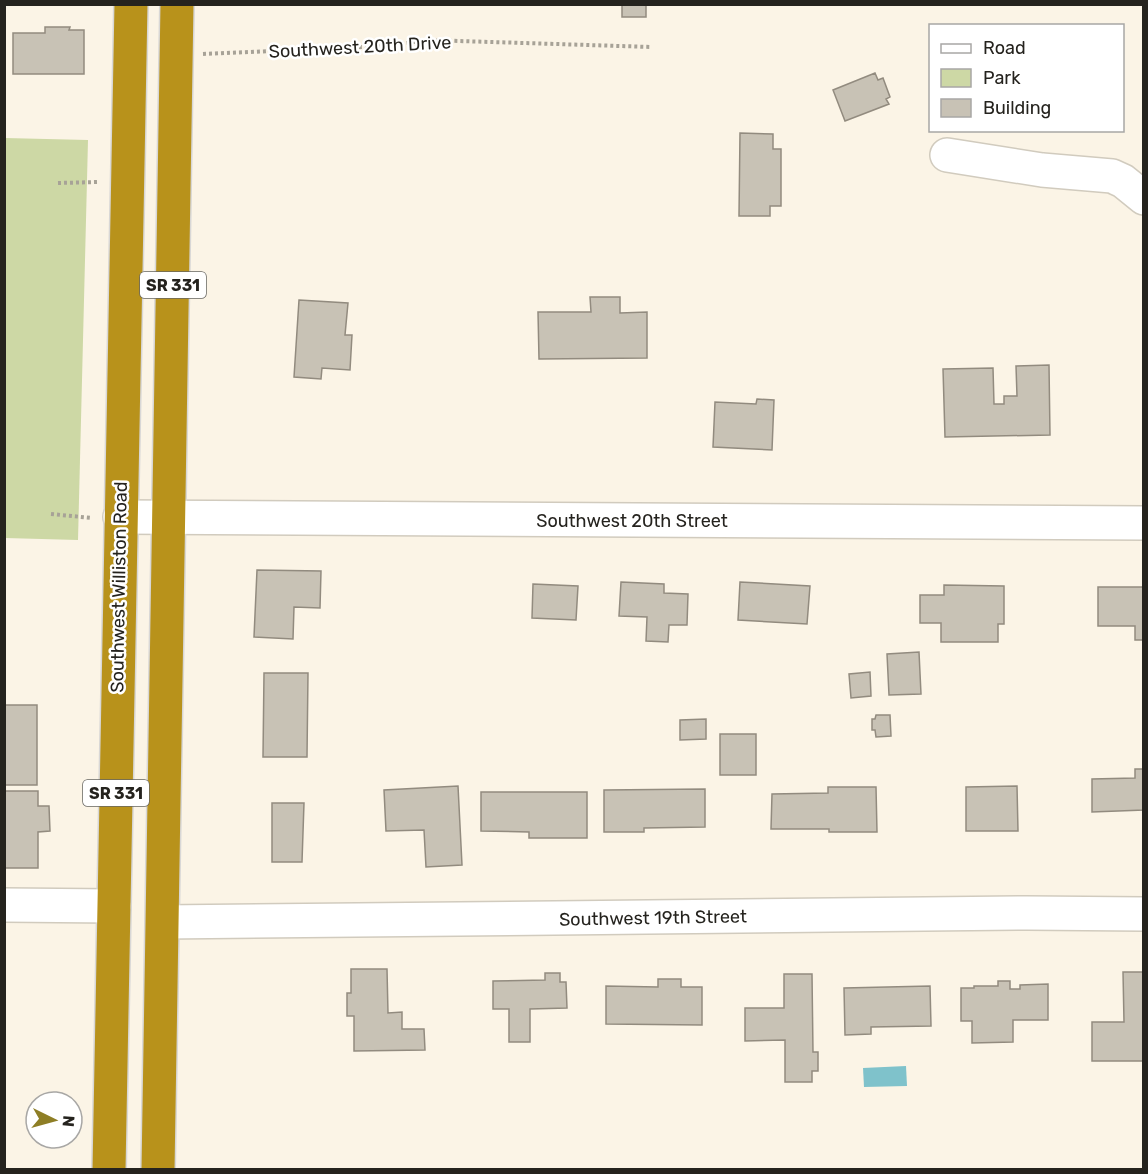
<svg xmlns="http://www.w3.org/2000/svg" width="1148" height="1174" font-family="Rubik,sans-serif">
	<style>
		.green { fill: #cdd8a5 }
		.water { fill: #7fc2cb }
		.building { fill: #c8c2b5; stroke: #928b7f; stroke-width: 1.5 }
		.lines { fill: none; stroke-linecap: round; stroke-linejoin: round }
		.minor-casing { stroke: #d1cbbe; stroke-width: 36 }
		.highway-casing { stroke: #d8d7d6; stroke-width: 36 }
		.path { stroke: #a7a297; stroke-width: 4; stroke-dasharray: 3 3; stroke-linecap: butt }
		.minor { stroke: #fff; stroke-width: 33 }
		.highway { stroke: #b8921b; stroke-width: 33 }
		.labels { text-anchor: middle; stroke-width: 5; stroke-linejoin: round; paint-order: stroke }
		.shield { fill: #fff; stroke: #666562; stroke-width: 1.5 }
		.shield-label { font-size: 16px; font-weight: bold; fill: #25231e }
		.street-label { font-size: 18px; fill: #25231e; stroke: #fff }
	</style>
	<rect width="100%" height="100%" fill="#fbf4e6"/>
	<path class="green" d="M 5,138 L 88,140 L 78,540 L 5,538 Z"/>
	<path class="water" d="M 906,1066 L 907,1086 L 864,1087 L 863,1068 Z"/>
	<path class="building" d="M 622,4 L 646,4 L 646,17 L 622,17 Z
		M 45,27 L 70,27 L 69,30 L 84,30 L 84,74 L 13,74 L 13,33 L 45,33 Z
		M 875,73 L 878,80 L 883,78 L 890,97 L 886,99 L 889,104 L 845,121 L 833,90 Z
		M 740,133 L 773,134 L 773,149 L 781,149 L 781,206 L 770,206 L 770,216 L 739,216 Z
		M 590,297 L 620,297 L 620,313 L 647,312 L 647,358 L 539,359 L 538,312 L 591,312 Z
		M 299,300 L 348,303 L 345,335 L 352,335 L 350,370 L 322,368 L 321,379 L 294,377 Z
		M 1049,365 L 1050,435 L 945,437 L 943,369 L 993,368 L 994,404 L 1004,404 L 1004,396 L 1017,396 L 1016,366 Z
		M 757,399 L 774,400 L 772,450 L 713,447 L 715,402 L 756,404 Z
		M 257,570 L 321,571 L 320,608 L 294,607 L 293,639 L 254,637 Z
		M 621,582 L 664,584 L 664,593 L 688,594 L 687,625 L 669,625 L 668,642 L 646,641 L 647,617 L 619,616 Z
		M 740,582 L 810,586 L 807,624 L 738,620 Z
		M 1143,583 L 1144,583 L 1144,640 L 1135,640 L 1135,626 L 1098,626 L 1098,587 L 1143,587 Z
		M 533,584 L 578,586 L 576,620 L 532,618 Z
		M 944,585 L 1004,586 L 1004,624 L 998,624 L 998,642 L 941,642 L 941,623 L 920,623 L 920,595 L 944,595 Z
		M 919,652 L 921,694 L 889,695 L 887,654 Z
		M 870,672 L 871,696 L 851,698 L 849,674 Z
		M 264,673 L 308,673 L 307,757 L 263,757 Z
		M 4,705 L 37,705 L 37,785 L 4,785 Z
		M 876,715 L 890,715 L 891,736 L 876,737 L 875,730 L 872,730 L 872,719 L 875,719 Z
		M 706,719 L 706,739 L 680,740 L 680,720 Z
		M 720,734 L 756,734 L 756,775 L 720,775 Z
		M 1135,769 L 1144,769 L 1144,810 L 1092,812 L 1092,779 L 1135,778 Z
		M 458,786 L 462,865 L 426,867 L 424,830 L 386,831 L 384,790 Z
		M 1017,786 L 1018,831 L 966,831 L 966,787 Z
		M 828,787 L 876,787 L 877,832 L 829,832 L 829,829 L 771,829 L 772,794 L 828,793 Z
		M 705,789 L 705,827 L 644,828 L 644,832 L 604,832 L 604,790 Z
		M 4,791 L 38,791 L 38,806 L 49,806 L 50,831 L 38,832 L 38,868 L 4,868 Z
		M 481,792 L 587,792 L 587,838 L 529,838 L 529,832 L 481,831 Z
		M 272,803 L 304,803 L 302,862 L 272,862 Z
		M 351,969 L 387,969 L 388,1013 L 402,1012 L 402,1029 L 424,1029 L 425,1050 L 354,1051 L 354,1016 L 347,1016 L 347,993 L 351,993 Z
		M 1123,972 L 1144,972 L 1144,1061 L 1092,1061 L 1092,1022 L 1124,1022 Z
		M 545,973 L 560,973 L 560,982 L 566,982 L 567,1008 L 530,1009 L 530,1042 L 509,1042 L 509,1009 L 493,1009 L 493,981 L 545,980 Z
		M 784,974 L 812,974 L 813,1052 L 818,1052 L 818,1071 L 812,1071 L 812,1082 L 785,1082 L 785,1040 L 745,1041 L 745,1008 L 784,1008 Z
		M 658,979 L 681,979 L 681,987 L 702,987 L 702,1025 L 606,1024 L 606,986 L 658,987 Z
		M 998,981 L 1010,981 L 1010,989 L 1020,989 L 1020,985 L 1048,984 L 1048,1020 L 1013,1020 L 1013,1042 L 972,1043 L 972,1021 L 961,1021 L 961,988 L 974,988 L 974,986 L 998,986 Z
		M 930,986 L 931,1026 L 871,1027 L 871,1034 L 845,1035 L 844,988 Z"/>
	<g class="lines">
		<g class="minor-casing">
			<path id="minor" d="M 947,155 L 1042,170 L 1112,176 L 1123,181 L 1144,198
				M 120,517 L 1144,523
				M 4,905 L 114,906
				M 163,922 L 1027,913 L 1144,914"/>
		</g>
		<g class="highway-casing">
			<path id="highway" d="M 109,1170 L 131,4
				M 158,1170 L 177,4"/>
		</g>
		<path class="path" d="M 203,54 L 387,46 L 427,40 L 652,47
			M 58,183 L 99,182
			M 51,514 L 92,518"/>
		<use href="#minor" class="minor"/>
		<use href="#highway" class="highway"/>
	</g>
	<g class="labels">
		<g class="shield">
			<rect x="140" y="272" width="66" height="26" rx="4.5"/>
			<rect x="83" y="780" width="66" height="26" rx="4.5"/>
		</g>
		<g class="shield-label">
			<text x="173" y="291">SR 331</text>
			<text x="116" y="799">SR 331</text>
		</g>
		<g class="street-label">
			<text transform="translate(360 47) rotate(-3)" y="6">Southwest 20th Drive</text>
			<text x="632" y="527">Southwest 20th Street</text>
			<text transform="translate(119 587) rotate(-89)" y="6">Southwest Williston Road</text>
			<text transform="translate(653 918) rotate(-1)" y="6">Southwest 19th Street</text>
		</g>
	</g>
	<rect width="1148" height="1174" fill="none" stroke="#25231e" stroke-width="12"/>
	<rect x="929" y="24" width="195" height="108" fill="#ffffff" stroke="#a8a7a5" stroke-width="1.5"/>
	<rect x="941" y="44" width="30" height="9" fill="#ffffff" stroke="#a8a7a5" stroke-width="1.5"/>
	<text x="983" y="54" font-size="18" fill="#25231e">Road</text>
	<rect x="941" y="69" width="30" height="18" fill="#cdd8a5" stroke="#a8a7a5" stroke-width="1.5"/>
	<text x="983" y="84" font-size="18" fill="#25231e">Park</text>
	<rect x="941" y="99" width="30" height="18" fill="#c8c2b5" stroke="#a8a7a5" stroke-width="1.5"/>
	<text x="983" y="114" font-size="18" fill="#25231e">Building</text>
	<g transform="translate(54 1120) rotate(95)"><circle r="28" fill="#ffffff" stroke="#a8a7a5" stroke-width="1.5"/>
	<path d="M0-4.5L10 22L0 15L-10 22Z" fill="#8e7e25"/>
	<text y="-9" font-size="16" font-weight="bold" text-anchor="middle" fill="#25231e">N</text>
	</g>
</svg>
